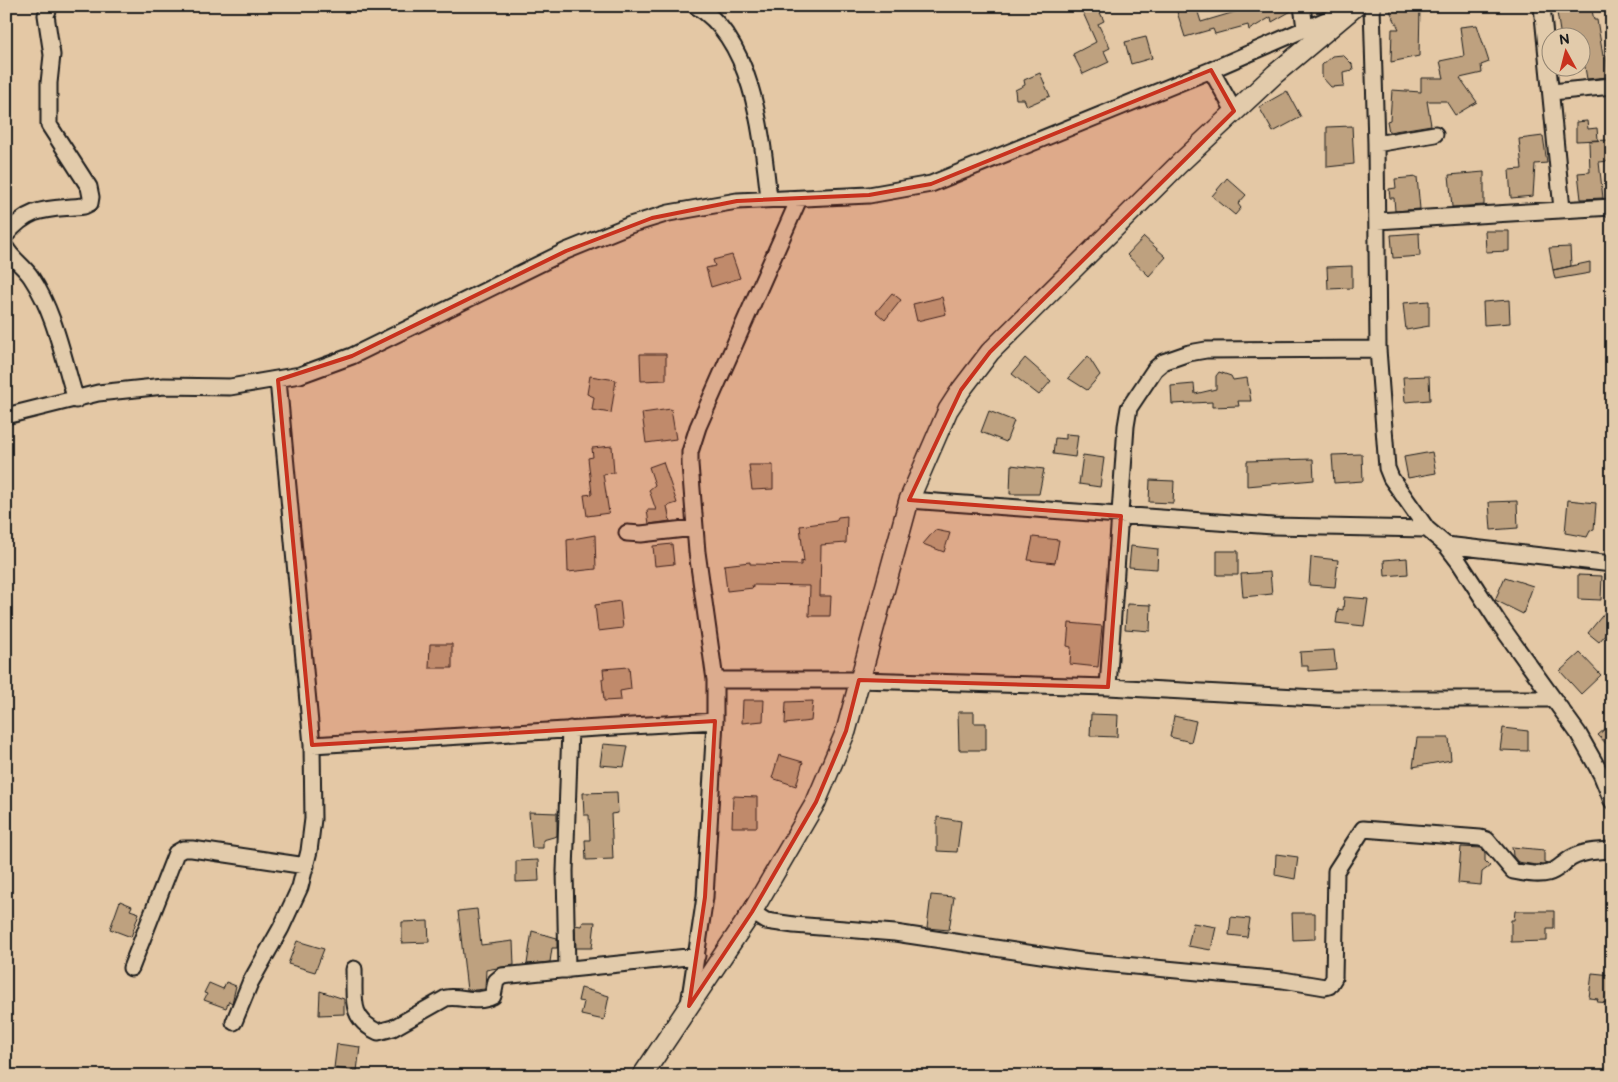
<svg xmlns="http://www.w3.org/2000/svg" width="1618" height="1082" font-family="'Balsamiq Sans',sans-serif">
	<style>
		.building { fill: #bea17f; stroke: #1c1c1c }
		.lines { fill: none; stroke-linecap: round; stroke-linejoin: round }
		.minor-casing { stroke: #1c1c1c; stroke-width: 19 }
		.major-casing { stroke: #1c1c1c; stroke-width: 22 }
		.minor { stroke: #e2cbab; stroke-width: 15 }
		.major { stroke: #e2cbab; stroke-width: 19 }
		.marked { fill: #c8321e; fill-opacity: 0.2; stroke: #c8321e; stroke-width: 4; stroke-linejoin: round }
	</style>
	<rect width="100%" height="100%" fill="#e4c8a5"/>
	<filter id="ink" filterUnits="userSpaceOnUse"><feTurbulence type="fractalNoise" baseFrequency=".02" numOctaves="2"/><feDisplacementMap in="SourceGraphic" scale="10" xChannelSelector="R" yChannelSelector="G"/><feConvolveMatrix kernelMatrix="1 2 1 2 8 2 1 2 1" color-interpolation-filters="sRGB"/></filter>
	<g filter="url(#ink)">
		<path class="building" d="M 1080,6 L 1097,6 L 1104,21 L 1098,24 L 1110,48 L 1104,51 L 1109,62 L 1083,74 L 1073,54 L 1096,42 Z
			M 1196,6 L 1201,22 L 1245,9 L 1245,6 L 1293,6 L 1293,10 L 1272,22 L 1271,17 L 1249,30 L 1248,25 L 1215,34 L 1213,29 L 1185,37 L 1177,12 Z
			M 1400,6 L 1420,6 L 1419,56 L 1391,62 L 1392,29 L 1399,29 L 1390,11 Z
			M 1556,6 L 1591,6 L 1594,20 L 1597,20 L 1603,56 L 1606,55 L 1608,77 L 1587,79 L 1580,38 L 1561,38 Z
			M 1477,25 L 1489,62 L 1481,65 L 1482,73 L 1460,78 L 1477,102 L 1455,115 L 1446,101 L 1427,101 L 1431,125 L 1389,132 L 1387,121 L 1390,120 L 1392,90 L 1421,92 L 1421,78 L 1444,78 L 1440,61 L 1464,56 L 1460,27 Z
			M 1146,37 L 1152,58 L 1131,64 L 1125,42 Z
			M 1343,55 L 1352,64 L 1353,70 L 1343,72 L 1344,86 L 1331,87 L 1322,77 L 1322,65 L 1332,56 Z
			M 1040,73 L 1050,96 L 1027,106 L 1024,99 L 1016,99 L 1015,90 L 1025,85 L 1024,80 Z
			M 1287,91 L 1301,117 L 1273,132 L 1259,107 Z
			M 1587,121 L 1588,129 L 1597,128 L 1598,140 L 1576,141 L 1576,122 Z
			M 1352,126 L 1354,164 L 1327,167 L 1327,127 Z
			M 1543,136 L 1547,163 L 1535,164 L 1533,196 L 1511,198 L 1509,170 L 1522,169 L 1519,139 Z
			M 1609,140 L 1610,161 L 1599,162 L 1603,198 L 1581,199 L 1578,173 L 1590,172 L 1589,141 Z
			M 1484,172 L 1484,205 L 1452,207 L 1449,175 Z
			M 1417,177 L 1420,209 L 1395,211 L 1394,198 L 1390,198 L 1389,189 L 1396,188 L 1395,179 Z
			M 1227,178 L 1246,195 L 1238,204 L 1241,208 L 1235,215 L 1212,196 Z
			M 1485,231 L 1509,231 L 1509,251 L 1486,252 Z
			M 1419,233 L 1420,256 L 1393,258 L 1391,235 Z
			M 1144,237 L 1166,257 L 1149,276 L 1127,255 Z
			M 1570,247 L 1571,266 L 1553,270 L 1549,248 Z
			M 732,255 L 740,278 L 711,287 L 706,268 L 715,266 L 713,260 Z
			M 1590,262 L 1590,273 L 1555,279 L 1553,270 Z
			M 1352,266 L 1352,288 L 1328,289 L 1327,267 Z
			M 892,293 L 901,300 L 885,320 L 876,312 Z
			M 942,297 L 946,314 L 917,321 L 913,304 Z
			M 1509,300 L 1510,323 L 1484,325 L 1483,302 Z
			M 1429,301 L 1429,326 L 1406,330 L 1403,303 Z
			M 640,354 L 666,354 L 666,380 L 641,381 Z
			M 1088,356 L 1100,375 L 1087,390 L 1068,378 Z
			M 1025,358 L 1051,381 L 1039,395 L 1012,374 Z
			M 1219,372 L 1231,376 L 1233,380 L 1247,378 L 1251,401 L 1238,401 L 1239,406 L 1212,407 L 1212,402 L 1172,404 L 1171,386 L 1194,384 L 1195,394 L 1216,389 L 1216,376 Z
			M 590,376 L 616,380 L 611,413 L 592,410 L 594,397 L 587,394 Z
			M 1429,376 L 1430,400 L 1405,402 L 1403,377 Z
			M 671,409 L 676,439 L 646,443 L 642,413 Z
			M 989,411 L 1014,421 L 1006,442 L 981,432 Z
			M 1066,434 L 1078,435 L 1075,457 L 1053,454 L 1055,438 L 1066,439 Z
			M 612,446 L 614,473 L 603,474 L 609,513 L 587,516 L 584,495 L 592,494 L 588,458 L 593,457 L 592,448 Z
			M 1432,452 L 1436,473 L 1408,478 L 1404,457 Z
			M 1362,454 L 1363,481 L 1334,483 L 1332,455 Z
			M 1083,455 L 1104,458 L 1100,487 L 1079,484 Z
			M 1313,459 L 1314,480 L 1247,486 L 1247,461 Z
			M 663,462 L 677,503 L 667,506 L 670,521 L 649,524 L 647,510 L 656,510 L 649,490 L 655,485 L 649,467 Z
			M 749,465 L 773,465 L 773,489 L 752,490 Z
			M 1011,465 L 1044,469 L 1039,494 L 1010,494 Z
			M 1150,480 L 1174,481 L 1173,503 L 1149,502 Z
			M 1568,500 L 1596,503 L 1594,530 L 1590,531 L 1587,537 L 1565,533 Z
			M 1517,501 L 1518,528 L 1491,530 L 1489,502 Z
			M 847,516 L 846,543 L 821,545 L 820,596 L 831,596 L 830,616 L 809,616 L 810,586 L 752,585 L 753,588 L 727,591 L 724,565 L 750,562 L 750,564 L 801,565 L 801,561 L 804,562 L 800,526 L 836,521 L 838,517 Z
			M 935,530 L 950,533 L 944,552 L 923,544 Z
			M 595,535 L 596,569 L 568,572 L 567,540 Z
			M 1033,537 L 1059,540 L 1055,563 L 1028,560 Z
			M 672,544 L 674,564 L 655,566 L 653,546 Z
			M 1131,546 L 1158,549 L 1157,569 L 1129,567 Z
			M 1217,551 L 1238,551 L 1238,575 L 1217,575 Z
			M 1311,557 L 1338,560 L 1335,587 L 1309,585 Z
			M 1407,558 L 1408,574 L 1385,576 L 1384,560 Z
			M 1270,572 L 1272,594 L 1243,597 L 1241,574 Z
			M 1578,575 L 1602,576 L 1601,600 L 1578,599 Z
			M 1505,577 L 1533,586 L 1523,614 L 1495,600 Z
			M 1344,597 L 1368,599 L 1364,626 L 1336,623 L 1338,609 L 1343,610 Z
			M 620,601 L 623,628 L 598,631 L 595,605 Z
			M 1127,604 L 1151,605 L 1150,631 L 1125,629 Z
			M 1606,611 L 1612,616 L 1612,627 L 1599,642 L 1588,633 Z
			M 1069,623 L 1102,626 L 1098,667 L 1070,664 L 1071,647 L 1067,646 Z
			M 430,644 L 452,644 L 452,668 L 429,668 Z
			M 1334,650 L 1336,669 L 1308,671 L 1308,666 L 1301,666 L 1300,652 Z
			M 1580,653 L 1601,675 L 1581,694 L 1560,671 Z
			M 629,667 L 631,689 L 620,691 L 621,700 L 604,701 L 602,679 L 604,678 L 603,669 Z
			M 743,700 L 764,700 L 763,721 L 742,723 Z
			M 813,701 L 811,721 L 785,724 L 786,702 Z
			M 958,712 L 974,712 L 974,723 L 986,723 L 986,750 L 959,750 Z
			M 1091,714 L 1118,715 L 1117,737 L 1090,736 Z
			M 1174,716 L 1196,721 L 1191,742 L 1170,737 Z
			M 1612,723 L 1612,750 L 1598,735 Z
			M 1503,728 L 1528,731 L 1528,751 L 1500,750 Z
			M 1417,738 L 1449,738 L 1451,760 L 1413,767 Z
			M 603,744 L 628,746 L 624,767 L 600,765 Z
			M 779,755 L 803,762 L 796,786 L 772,778 Z
			M 617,792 L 618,813 L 611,814 L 613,859 L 586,860 L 585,840 L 590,840 L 589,815 L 584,815 L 583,793 Z
			M 733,796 L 757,797 L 757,827 L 732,827 Z
			M 529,812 L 557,813 L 557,836 L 543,840 L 543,848 L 532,848 Z
			M 937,817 L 961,821 L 957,852 L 937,851 Z
			M 1461,847 L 1482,848 L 1485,853 L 1485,861 L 1490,866 L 1482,872 L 1481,885 L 1458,883 Z
			M 1512,847 L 1544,850 L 1544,862 L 1549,863 L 1536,865 L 1518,862 L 1513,856 Z
			M 1276,854 L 1298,857 L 1295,879 L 1275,875 Z
			M 538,860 L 539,881 L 516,882 L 516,861 Z
			M 931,895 L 954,897 L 949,930 L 927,928 Z
			M 120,901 L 132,906 L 130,910 L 139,913 L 131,937 L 110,929 Z
			M 477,909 L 481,945 L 513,941 L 514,965 L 486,970 L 485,989 L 475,990 L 467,990 L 458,911 Z
			M 1515,911 L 1554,911 L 1554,929 L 1547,929 L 1547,941 L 1511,942 L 1511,920 L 1514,920 Z
			M 1292,913 L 1315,913 L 1315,939 L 1293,940 Z
			M 1231,917 L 1250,919 L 1247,937 L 1229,935 Z
			M 428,921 L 429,942 L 402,943 L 402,922 Z
			M 583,922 L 595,922 L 592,948 L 576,948 L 575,925 L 581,926 Z
			M 1193,923 L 1216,927 L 1211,950 L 1188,946 Z
			M 532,931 L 557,938 L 557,948 L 552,948 L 550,962 L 527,964 Z
			M 297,941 L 324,949 L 315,972 L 288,964 Z
			M 1592,973 L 1612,975 L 1612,1003 L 1597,1002 L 1598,999 L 1589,998 Z
			M 226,982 L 236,986 L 232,1003 L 229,1001 L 226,1008 L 204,1000 L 207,994 L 204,993 L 209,983 L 223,989 Z
			M 581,988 L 609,996 L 604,1020 L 581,1015 L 584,1002 L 578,1001 Z
			M 320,991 L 344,999 L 344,1014 L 319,1015 Z
			M 337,1044 L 360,1047 L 357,1071 L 334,1068 Z"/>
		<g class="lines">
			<g class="minor-casing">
				<path id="minor" d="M 696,6 C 754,40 762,137 769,198
					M 1302,6 L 1305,28
					M 1372,6 L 1376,144 L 1378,349 L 1387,468 L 1391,478 L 1427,529 L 1446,545 L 1459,562 L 1498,622 L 1578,733 L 1601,774 L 1612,801
					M 1542,6 L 1562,209
					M 1211,70 L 1234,111
					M 1552,92 L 1612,86
					M 1376,144 L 1435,134
					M 1377,221 L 1612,207
					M 6,235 C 31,205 48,210 84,206 L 90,203 L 91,197 L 89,187 L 49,125 L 49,83 L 52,55 L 46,15 L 50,6
					M 6,248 C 13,260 24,266 31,277 C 55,313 63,358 76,400
					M 6,416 L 98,393 L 164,386 L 230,387 L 300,375 L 352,356 L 566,251 L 630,225 L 669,213 L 737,201 L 869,195 L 931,184 L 1211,70 L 1344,12
					M 909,500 L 1273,526 L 1427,529
					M 627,533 L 641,534 L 694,528
					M 1446,545 L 1612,564
					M 715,680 L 859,680 L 1108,687 L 1336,699 L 1552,699
					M 1108,687 L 1126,426 L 1129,408 L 1155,369 L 1163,362 L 1189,353 L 1206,350 L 1378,349
					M 312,745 L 715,721
					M 752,912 L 766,921 L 794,925 L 895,933 L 1081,961 L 1283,980 L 1325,987 L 1329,986 L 1334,978 L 1336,871 L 1363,829 L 1480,838 L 1487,840 L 1513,871 C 1523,873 1538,876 1548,873 C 1556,871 1560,866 1567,861 C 1579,851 1597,851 1612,850
					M 131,968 L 176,853 L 183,849 L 192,849 L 306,866
					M 354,969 C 355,997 348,1018 378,1032 L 393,1028 L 446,998 C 462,995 475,1005 493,996 L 496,981 L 502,976 L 697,956
					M 567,970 L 565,871 L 570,729
					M 689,1004 L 705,897 L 715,721 L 715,680 L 697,552 L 690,464 L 690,452 L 698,427 L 799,199
					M 234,1022 L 250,983 L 281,928 L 300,887 L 309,851 L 313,819 L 312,745 L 278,380"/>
			</g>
			<g class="major-casing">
				<path id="major" d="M 642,1076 L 752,912 L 816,802 L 846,731 L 909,500 L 948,410 L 961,390 L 990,352 L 1179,164 L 1275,74 L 1356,6"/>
			</g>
			<use href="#minor" class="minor"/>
			<use href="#major" class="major"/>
		</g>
	</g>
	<path class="marked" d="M 1211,70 L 1234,111 L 990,352 L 961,390 L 909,500 L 1121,516 L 1108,687 L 859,680 L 846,731 L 816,802 L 752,912 L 689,1006 L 705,897 L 715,721 L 312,745 L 278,380 L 352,356 L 566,251 L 652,218 L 737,201 L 869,195 L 931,184 Z"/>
	<rect width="1618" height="1082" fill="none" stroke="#e2cbab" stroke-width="25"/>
	<rect x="12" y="12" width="1593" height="1057" fill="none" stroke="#1c1c1c" stroke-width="2" filter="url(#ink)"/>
	<g transform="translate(1566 52) rotate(353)"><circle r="24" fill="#e2cbab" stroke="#938572"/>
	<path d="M0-4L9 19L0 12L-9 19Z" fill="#c8321e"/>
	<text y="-8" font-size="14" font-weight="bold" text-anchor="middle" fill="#1c1c1c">N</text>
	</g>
</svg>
